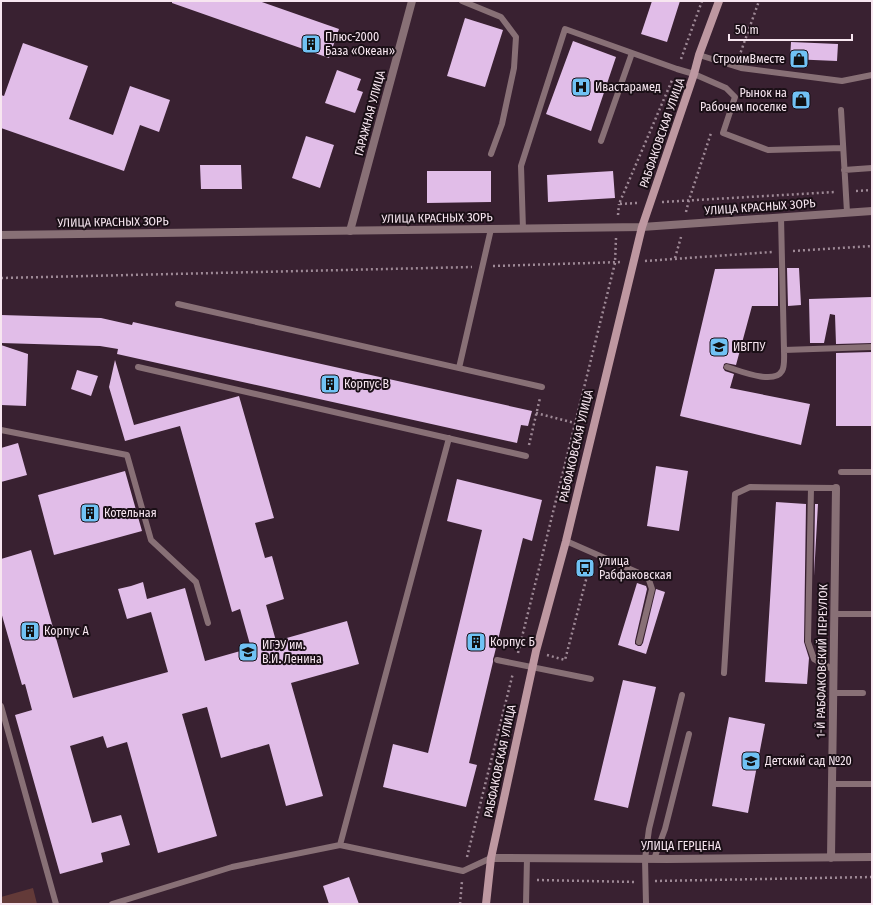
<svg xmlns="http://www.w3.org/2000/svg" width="873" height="905" font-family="'Fira Sans Condensed',sans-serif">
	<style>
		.green { fill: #633a38 }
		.building { fill: #e1bde8 }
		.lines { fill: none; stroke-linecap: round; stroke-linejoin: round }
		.path { stroke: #9e8996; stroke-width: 2.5; stroke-dasharray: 2 3; stroke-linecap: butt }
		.service { stroke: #887076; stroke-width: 6 }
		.minor { stroke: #887076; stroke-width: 8 }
		.tertiary { stroke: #887076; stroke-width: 8 }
		.secondary { stroke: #be98a1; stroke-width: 8 }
		.labels { text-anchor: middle; stroke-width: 4; stroke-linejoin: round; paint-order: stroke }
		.poi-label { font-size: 12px; fill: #f7e6f0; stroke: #1a0f16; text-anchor: start }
		.street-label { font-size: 12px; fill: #f7e6f0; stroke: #1a0f16 }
	</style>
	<rect width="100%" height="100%" fill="#392131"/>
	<path class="green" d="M 33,888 L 37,904 L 1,904 L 1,897 Z"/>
	<path class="building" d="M 172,1 L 259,1 L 339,29 L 329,58 L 172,3 Z
		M 652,1 L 680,1 L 667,42 L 641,34 Z
		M 465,18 L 503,30 L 485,87 L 447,76 Z
		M 573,41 L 616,57 L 591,131 L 546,114 Z
		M 791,42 L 838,44 L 837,61 L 790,59 Z
		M 23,43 L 88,66 L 69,119 L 113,135 L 130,86 L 170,100 L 159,132 L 140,125 L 124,171 L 1,128 L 1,95 L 4,96 Z
		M 337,70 L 361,79 L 357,90 L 363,92 L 355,113 L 325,103 Z
		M 306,136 L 334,145 L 320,188 L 292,178 Z
		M 200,165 L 241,165 L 242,189 L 201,189 Z
		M 427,171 L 491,171 L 491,202 L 427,203 Z
		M 613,171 L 615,198 L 548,202 L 547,175 Z
		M 778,268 L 778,306 L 752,306 L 736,365 L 726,363 L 724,364 L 723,368 L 725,371 L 734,374 L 730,388 L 810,404 L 801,445 L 680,416 L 715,269 Z
		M 787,268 L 799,268 L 801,305 L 788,306 Z
		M 872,297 L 872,343 L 836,344 L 835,315 L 830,314 L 824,343 L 810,343 L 809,299 Z
		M 1,315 L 101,318 L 132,325 L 133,322 L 532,411 L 528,426 L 521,425 L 517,443 L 117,354 L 118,349 L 100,346 L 1,343 Z
		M 1,345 L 28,354 L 26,406 L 1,405 Z
		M 872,352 L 872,426 L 836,426 L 836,353 Z
		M 115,360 L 134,425 L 239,396 L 274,518 L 255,523 L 265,558 L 272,556 L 284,599 L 266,605 L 276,641 L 347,621 L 359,664 L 291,683 L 323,796 L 286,806 L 269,744 L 221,758 L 207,707 L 182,714 L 217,836 L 158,853 L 127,742 L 107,748 L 103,736 L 70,746 L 92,823 L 121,815 L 130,845 L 101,853 L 103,862 L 60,874 L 15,715 L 32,710 L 25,684 L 22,685 L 1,612 L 1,559 L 31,550 L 73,698 L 168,672 L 151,612 L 127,619 L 118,589 L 131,586 L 143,582 L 147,599 L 185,588 L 205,661 L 251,648 L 240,609 L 232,612 L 180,426 L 125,441 L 109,387 Z
		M 77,370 L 98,376 L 91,396 L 71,389 Z
		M 18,443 L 27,475 L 1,482 L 1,448 Z
		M 656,466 L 688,471 L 679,531 L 647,526 Z
		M 125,471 L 142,531 L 54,555 L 38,495 Z
		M 457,479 L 542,500 L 532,541 L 523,538 L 494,656 L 493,659 L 493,662 L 469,763 L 477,765 L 466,807 L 383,787 L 393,744 L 428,753 L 482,530 L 447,521 Z
		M 776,502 L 806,504 L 804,642 L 809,658 L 807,684 L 765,682 Z
		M 815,504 L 818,504 L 814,576 Z
		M 637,583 L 646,586 L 647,589 L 635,641 L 635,644 L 638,646 L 641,646 L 643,643 L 656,589 L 665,592 L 646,654 L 618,645 Z
		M 623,680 L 656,687 L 628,808 L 594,800 Z
		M 729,717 L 765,724 L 748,813 L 712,806 Z
		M 349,877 L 359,904 L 329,904 L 323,886 Z"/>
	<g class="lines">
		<path class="path" d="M 739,57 L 759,1
			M 681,59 L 702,1
			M 856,191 L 872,190
			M 662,202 L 835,192
			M 637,203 L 619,204 L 673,78
			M 686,212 L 689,200 L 711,133
			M 618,215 L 619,204
			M 793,251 L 872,246
			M 675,258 L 681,237
			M 645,261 L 772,252
			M 493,266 L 622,262
			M 1,278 L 472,267
			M 536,413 L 575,423
			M 529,445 L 540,398
			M 518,653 L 615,263 L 616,238
			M 547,655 L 565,660 L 587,576
			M 467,857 L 513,673
			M 537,880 L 636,882
			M 655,881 L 872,877
			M 460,904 L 462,881"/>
		<path class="service" d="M 462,1 L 501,17 L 516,37 L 514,68 L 502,124 L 491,154
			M 699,55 L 741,68 L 842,81 L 872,75
			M 841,110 L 847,212
			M 601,141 L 632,53
			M 844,170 L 872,168
			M 523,229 L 521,166 L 565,29 L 677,69 L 694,74 L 726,88 L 735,97 L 723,133 L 768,150 L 843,148
			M 178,304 L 542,387
			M 784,350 L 872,347
			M 138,367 L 526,456
			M 727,367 C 740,371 774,385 782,371 C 785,366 784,356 784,350 L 781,217
			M 459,368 L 491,229
			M 1,430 L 127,455 L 151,540 L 196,582 L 208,623
			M 841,472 L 872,472
			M 811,488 L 808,642 L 814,659 L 834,670
			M 566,541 L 648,577 L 652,589 L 639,642
			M 834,614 L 872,614
			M 497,660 L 591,679
			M 724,673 L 735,494 L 750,487 L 836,488
			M 833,693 L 863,693
			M 1,706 L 56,904
			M 832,784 L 872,784
			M 340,845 L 449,438
			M 654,859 L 665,829 L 689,734
			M 112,904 L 232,867 L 340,845 L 463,871 L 491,858
			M 526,904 L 527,858
			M 646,904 L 645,859 L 649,829 L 682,695"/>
		<path class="minor" d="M 350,231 L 412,1
			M 491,858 L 667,859 L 872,857
			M 831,858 L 836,488"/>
		<path class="tertiary" d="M 1,235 L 642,227 L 872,211"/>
		<path class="secondary" d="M 486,904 L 491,858 L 536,651 L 566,541 L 642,227 L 694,74 L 699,55 L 719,1"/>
	</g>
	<defs>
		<g id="building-square" transform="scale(1)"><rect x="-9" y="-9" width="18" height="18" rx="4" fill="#70c2f4" stroke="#1a0f16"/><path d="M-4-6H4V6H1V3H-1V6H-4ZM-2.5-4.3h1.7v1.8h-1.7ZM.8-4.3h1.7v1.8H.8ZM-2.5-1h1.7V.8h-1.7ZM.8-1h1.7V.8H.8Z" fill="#111"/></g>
		<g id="shop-square" transform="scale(1)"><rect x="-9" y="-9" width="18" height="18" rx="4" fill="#70c2f4" stroke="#1a0f16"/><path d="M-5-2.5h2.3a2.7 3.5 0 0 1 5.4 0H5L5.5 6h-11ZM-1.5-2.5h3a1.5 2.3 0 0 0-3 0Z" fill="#111"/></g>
		<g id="hospital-square" transform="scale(1)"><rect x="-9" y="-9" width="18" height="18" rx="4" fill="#70c2f4" stroke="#1a0f16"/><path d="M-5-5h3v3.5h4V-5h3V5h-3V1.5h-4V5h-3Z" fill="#111"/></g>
		<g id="university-square" transform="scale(1)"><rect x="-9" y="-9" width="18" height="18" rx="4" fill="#70c2f4" stroke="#1a0f16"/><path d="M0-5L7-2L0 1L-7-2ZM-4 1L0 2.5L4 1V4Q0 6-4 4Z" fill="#111"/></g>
		<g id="bus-square" transform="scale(1)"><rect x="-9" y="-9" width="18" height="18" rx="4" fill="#70c2f4" stroke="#1a0f16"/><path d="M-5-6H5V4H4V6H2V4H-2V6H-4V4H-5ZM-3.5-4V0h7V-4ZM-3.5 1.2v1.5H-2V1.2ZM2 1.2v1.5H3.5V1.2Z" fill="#111"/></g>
		<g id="school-square" transform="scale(1)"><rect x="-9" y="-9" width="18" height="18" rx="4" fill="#70c2f4" stroke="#1a0f16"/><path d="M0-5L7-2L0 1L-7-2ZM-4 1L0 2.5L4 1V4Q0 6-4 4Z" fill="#111"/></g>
	</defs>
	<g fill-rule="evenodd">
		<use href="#building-square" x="311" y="44"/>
		<use href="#shop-square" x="799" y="59"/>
		<use href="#hospital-square" x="581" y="87"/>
		<use href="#shop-square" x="801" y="100"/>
		<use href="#university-square" x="719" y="347"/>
		<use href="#building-square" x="330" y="384"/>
		<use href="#building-square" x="90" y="513"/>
		<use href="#bus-square" x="585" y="568"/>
		<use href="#building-square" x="30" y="631"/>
		<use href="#building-square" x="476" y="642"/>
		<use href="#university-square" x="248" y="652"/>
		<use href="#school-square" x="751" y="761"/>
	</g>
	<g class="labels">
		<g class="poi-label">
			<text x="325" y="41">Плюс-2000<tspan x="325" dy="14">База «Океан»</tspan></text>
			<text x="785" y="63" text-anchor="end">СтроимВместе</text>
			<text x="595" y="91">Ивастарамед</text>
			<text x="787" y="97" text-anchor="end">Рынок на<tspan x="787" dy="14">Рабочем поселке</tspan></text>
			<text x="733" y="351">ИВГПУ</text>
			<text x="344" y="388">Корпус В</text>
			<text x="104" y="517">Котельная</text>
			<text x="599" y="565">улица<tspan x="599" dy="14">Рабфаковская</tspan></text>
			<text x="44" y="635">Корпус А</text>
			<text x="490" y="646">Корпус Б</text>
			<text x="262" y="649">ИГЭУ им.<tspan x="262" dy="14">В.И. Ленина</tspan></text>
			<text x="765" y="765">Детский сад №20</text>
		</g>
		<g class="street-label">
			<text transform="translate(370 113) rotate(-75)" y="4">ГАРАЖНАЯ УЛИЦА</text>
			<text transform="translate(662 133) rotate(-71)" y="4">РАБФАКОВСКАЯ УЛИЦА</text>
			<text transform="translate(760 207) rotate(-4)" y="4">УЛИЦА КРАСНЫХ ЗОРЬ</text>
			<text transform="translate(437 218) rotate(-1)" y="4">УЛИЦА КРАСНЫХ ЗОРЬ</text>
			<text transform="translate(113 222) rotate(-1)" y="4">УЛИЦА КРАСНЫХ ЗОРЬ</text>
			<text transform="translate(576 446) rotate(-77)" y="4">РАБФАКОВСКАЯ УЛИЦА</text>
			<text transform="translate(822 661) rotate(-89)" y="4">1-Й РАБФАКОВСКИЙ ПЕРЕУЛОК</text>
			<text transform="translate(500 761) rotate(-78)" y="4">РАБФАКОВСКАЯ УЛИЦА</text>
			<text x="681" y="850">УЛИЦА ГЕРЦЕНА</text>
		</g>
	</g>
	<rect width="873" height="905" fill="none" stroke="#f7e6f0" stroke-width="4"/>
	<path d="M729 34v6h123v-6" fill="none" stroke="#f7e6f0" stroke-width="2"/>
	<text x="735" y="34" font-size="12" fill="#f7e6f0" stroke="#1a0f16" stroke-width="3" paint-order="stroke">50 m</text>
</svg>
